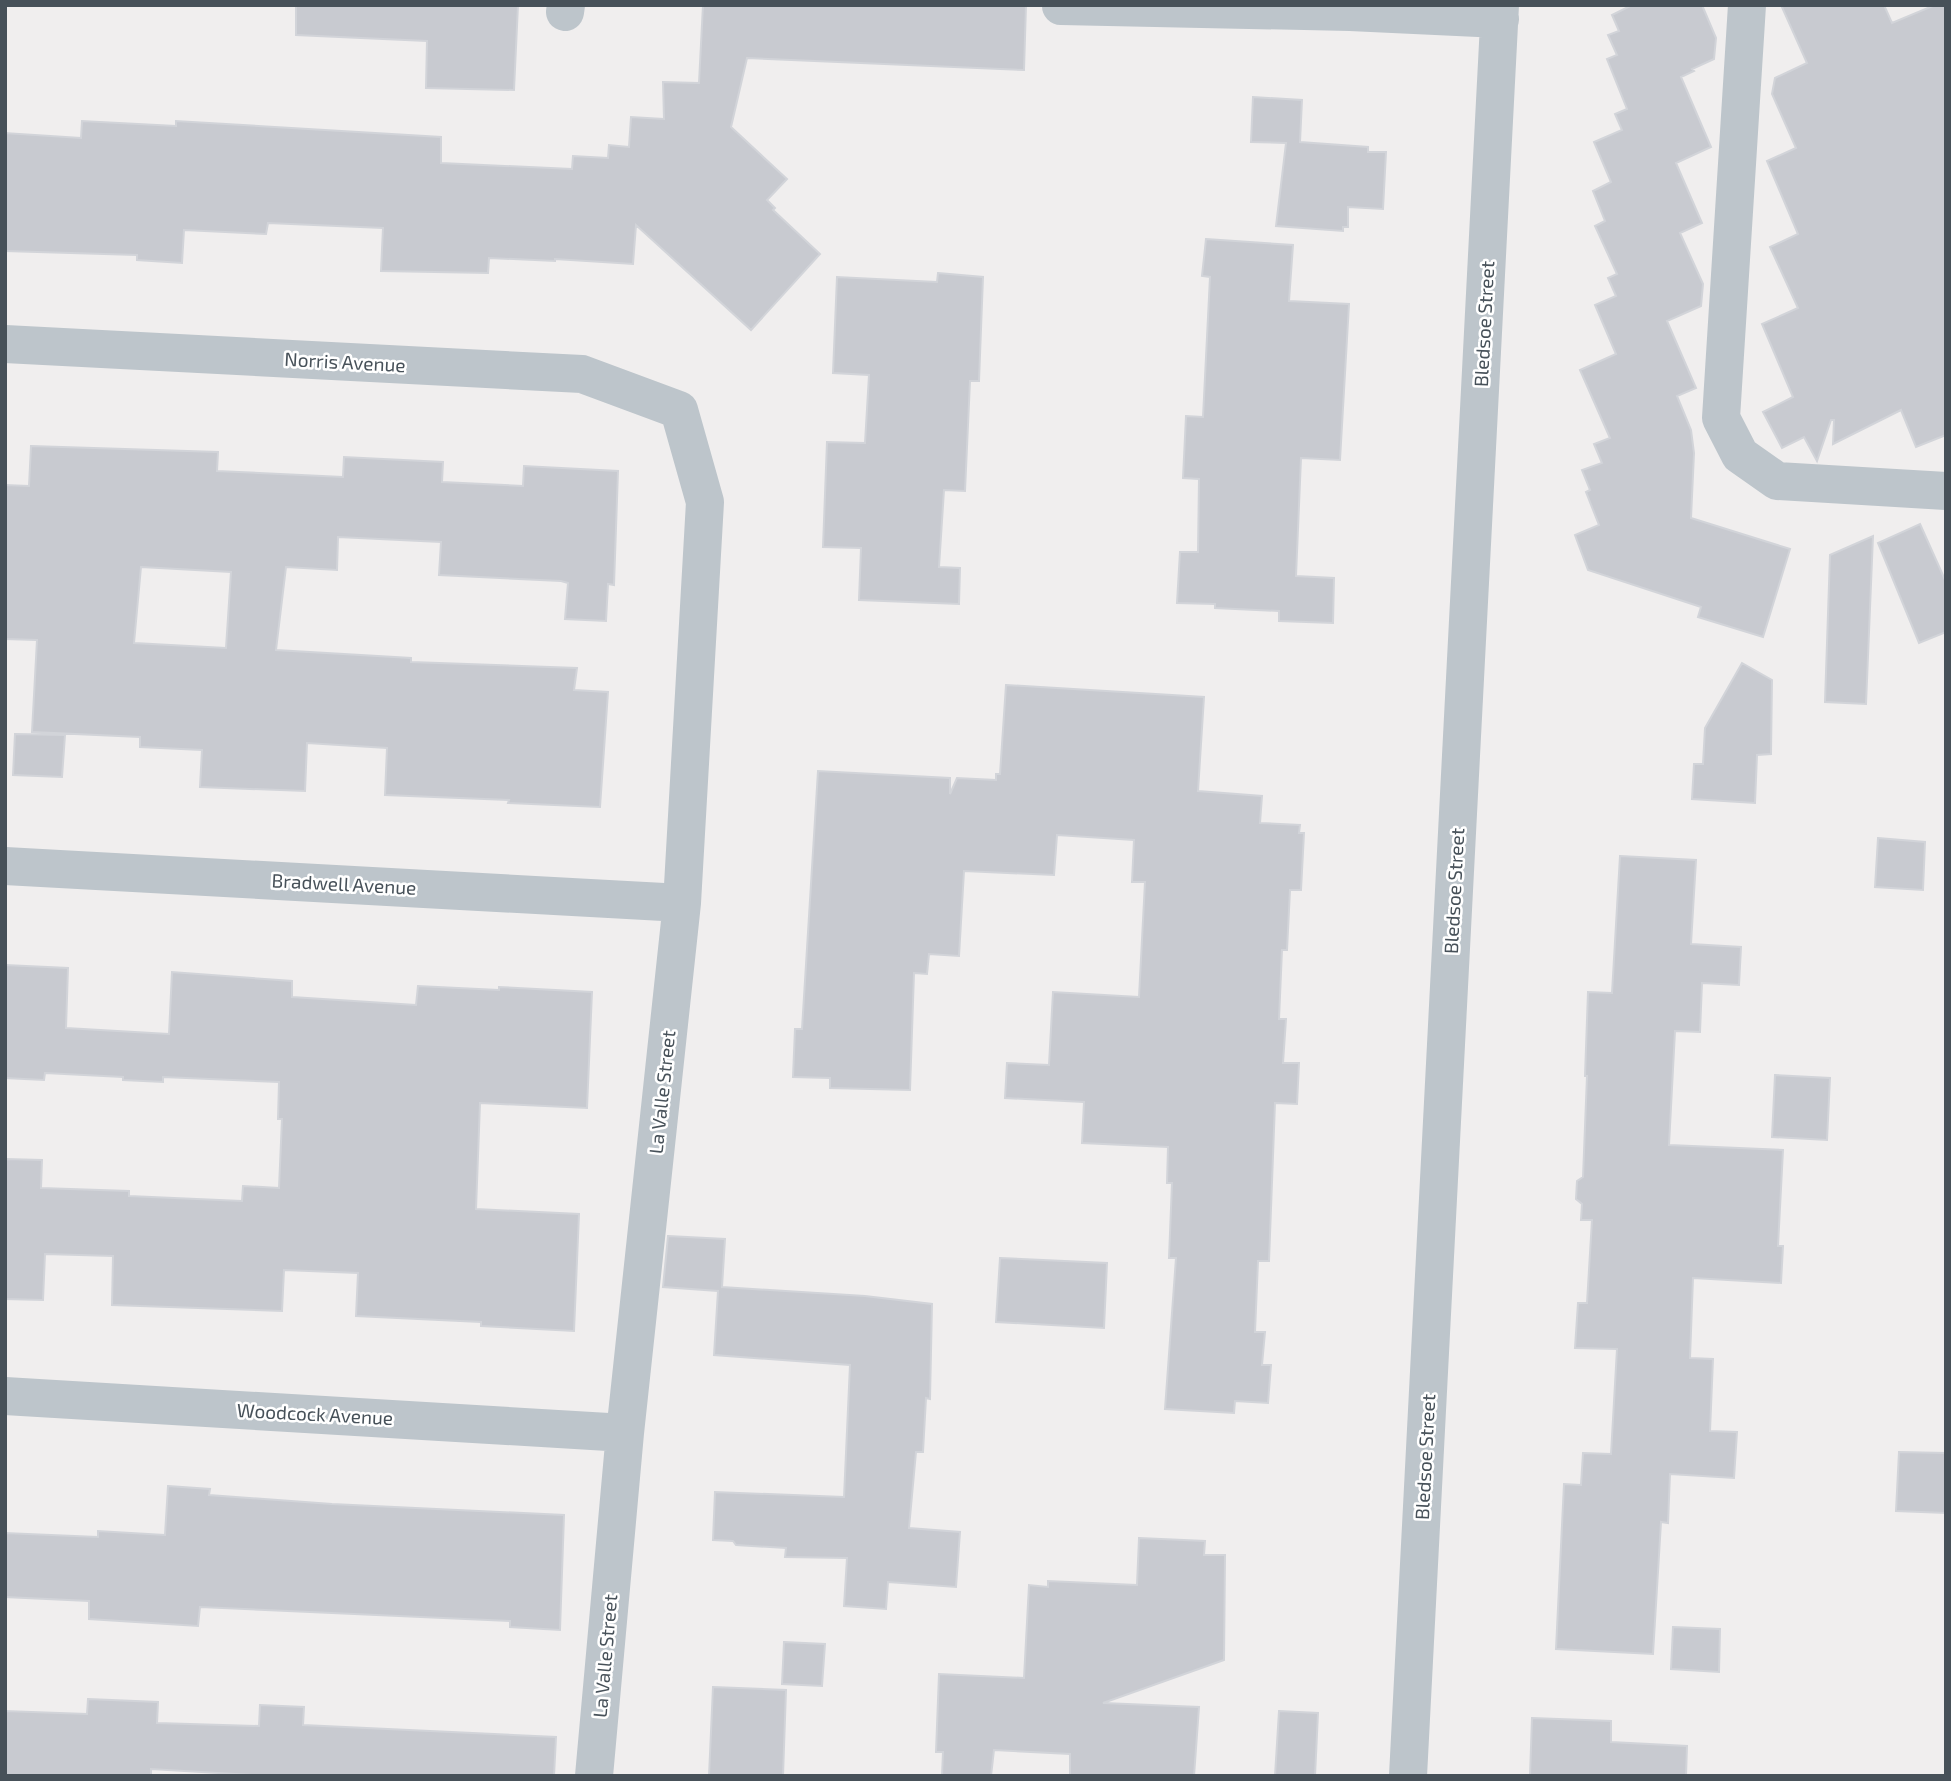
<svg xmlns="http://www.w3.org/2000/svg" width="1951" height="1781" font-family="'Exo 2',sans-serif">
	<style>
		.building { fill: #c8cad0; stroke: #d2d4d9; stroke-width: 2; fill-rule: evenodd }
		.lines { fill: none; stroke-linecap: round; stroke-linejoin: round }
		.minor { stroke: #bdc5cb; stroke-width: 38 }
		.labels { text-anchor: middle; stroke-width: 5; stroke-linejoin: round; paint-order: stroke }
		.street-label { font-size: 19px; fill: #475159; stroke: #fff }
	</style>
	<rect width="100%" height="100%" fill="#f0eeee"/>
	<path class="building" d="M 296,5 L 518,5 L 514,90 L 426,88 L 427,41 L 296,35 Z
		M 703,5 L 1026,5 L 1024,70 L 747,58 L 731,127 L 787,179 L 767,200 L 775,208 L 773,210 L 820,254 L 751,330 L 636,225 L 633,264 L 555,259 L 555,261 L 489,258 L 488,273 L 381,271 L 383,228 L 268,223 L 266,234 L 184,230 L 182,263 L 137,260 L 137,255 L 5,251 L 5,133 L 81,138 L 82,121 L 176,126 L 176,121 L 441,137 L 441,163 L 572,169 L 573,156 L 608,158 L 609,145 L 629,147 L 631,117 L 664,119 L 663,82 L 699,83 Z
		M 1632,5 L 1702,5 L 1716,38 L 1714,59 L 1692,69 L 1694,71 L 1681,77 L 1711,147 L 1676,163 L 1702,223 L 1680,233 L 1703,284 L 1701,306 L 1667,321 L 1696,388 L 1677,396 L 1691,430 L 1694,453 L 1691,518 L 1790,549 L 1763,637 L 1698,617 L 1701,607 L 1588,570 L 1575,535 L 1599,525 L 1586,492 L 1590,490 L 1582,470 L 1602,463 L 1594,444 L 1610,438 L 1580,370 L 1616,354 L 1595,305 L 1616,296 L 1608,278 L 1617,274 L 1595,226 L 1605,221 L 1593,191 L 1611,182 L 1594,142 L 1622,130 L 1615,114 L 1627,109 L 1607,59 L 1617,55 L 1608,35 L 1619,31 L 1612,15 Z
		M 1781,5 L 1884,5 L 1892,23 L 1935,5 L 1946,5 L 1946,435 L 1916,447 L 1901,410 L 1833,444 L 1834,420 L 1831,420 L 1817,461 L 1804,437 L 1782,448 L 1763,412 L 1793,397 L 1762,324 L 1798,308 L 1770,247 L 1798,234 L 1767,161 L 1796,148 L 1772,94 L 1775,78 L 1807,63 Z
		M 1253,97 L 1302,100 L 1300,142 L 1368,147 L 1368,152 L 1386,152 L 1383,209 L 1348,207 L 1348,227 L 1343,227 L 1343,231 L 1276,226 L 1286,143 L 1251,142 Z
		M 1206,239 L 1293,245 L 1289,301 L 1349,304 L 1340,460 L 1301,458 L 1296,576 L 1334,578 L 1333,623 L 1279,621 L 1279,611 L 1215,608 L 1215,604 L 1177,603 L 1180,552 L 1198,552 L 1199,479 L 1183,478 L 1186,416 L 1203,417 L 1210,277 L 1202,276 Z
		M 938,273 L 983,277 L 979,381 L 970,381 L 965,491 L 944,490 L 939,567 L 960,568 L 959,604 L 859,600 L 861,548 L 823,547 L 827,442 L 865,443 L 869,375 L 833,373 L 837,277 L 937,282 Z
		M 31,446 L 218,452 L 217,471 L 343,477 L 344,457 L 443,462 L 442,482 L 523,486 L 524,466 L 618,471 L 614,585 L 608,584 L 606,621 L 565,619 L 568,583 L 561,581 L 439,575 L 441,542 L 338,537 L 337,570 L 286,567 L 276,650 L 411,658 L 411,662 L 577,668 L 574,690 L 608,692 L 600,807 L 508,803 L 509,800 L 385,795 L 387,748 L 307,743 L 305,791 L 200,787 L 202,750 L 140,747 L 140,737 L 32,732 L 37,640 L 5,639 L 5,485 L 29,486 ZM 141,567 L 231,572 L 226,648 L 134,643 Z
		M 1920,524 L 1946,582 L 1946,632 L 1919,643 L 1878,543 Z
		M 1873,536 L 1866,704 L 1825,702 L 1830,555 Z
		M 1742,663 L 1772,680 L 1771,754 L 1757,755 L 1755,803 L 1692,799 L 1694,764 L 1703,764 L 1705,728 Z
		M 1006,685 L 1204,697 L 1198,791 L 1262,796 L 1260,823 L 1300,825 L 1299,833 L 1304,833 L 1301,890 L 1290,890 L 1287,950 L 1282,950 L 1279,1019 L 1286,1019 L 1283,1063 L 1299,1063 L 1297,1104 L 1275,1103 L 1269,1261 L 1258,1261 L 1255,1332 L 1265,1332 L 1262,1365 L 1271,1365 L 1268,1403 L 1235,1401 L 1234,1413 L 1165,1409 L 1176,1258 L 1169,1258 L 1172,1183 L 1167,1183 L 1168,1147 L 1082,1143 L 1084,1102 L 1005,1098 L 1007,1063 L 1049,1065 L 1053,992 L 1139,997 L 1145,882 L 1132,882 L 1134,840 L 1057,835 L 1054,875 L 964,871 L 959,956 L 929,954 L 927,974 L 914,973 L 910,1090 L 830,1088 L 830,1078 L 793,1077 L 795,1029 L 802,1029 L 818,771 L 950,778 L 950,794 L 957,778 L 996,780 L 996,774 L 1000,774 Z
		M 15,734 L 65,735 L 62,777 L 13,775 Z
		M 1878,838 L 1925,842 L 1923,890 L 1875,887 Z
		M 1620,856 L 1696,860 L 1691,944 L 1741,947 L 1739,985 L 1702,983 L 1700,1032 L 1675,1031 L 1669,1145 L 1783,1150 L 1778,1246 L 1783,1246 L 1781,1283 L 1693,1278 L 1690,1358 L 1713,1359 L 1710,1431 L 1737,1432 L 1734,1478 L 1670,1474 L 1668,1523 L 1661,1522 L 1653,1654 L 1556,1649 L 1564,1484 L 1581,1485 L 1583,1453 L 1611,1454 L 1617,1349 L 1575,1348 L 1578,1303 L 1587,1303 L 1592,1220 L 1581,1220 L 1582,1204 L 1576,1199 L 1577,1181 L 1583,1177 L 1587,1076 L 1585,1076 L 1588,992 L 1612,993 Z
		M 5,965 L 68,968 L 66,1028 L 169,1034 L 172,972 L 292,981 L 292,997 L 416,1005 L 418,986 L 499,990 L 499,987 L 592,992 L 587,1108 L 480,1103 L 476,1209 L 579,1214 L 574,1331 L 481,1326 L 481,1322 L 356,1316 L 358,1273 L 284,1270 L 282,1311 L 112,1305 L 113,1256 L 45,1254 L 43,1300 L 5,1299 L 6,1159 L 42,1160 L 41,1188 L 129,1191 L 129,1196 L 242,1201 L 243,1186 L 279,1188 L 282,1119 L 278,1119 L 279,1082 L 163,1077 L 163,1082 L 123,1080 L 123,1077 L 45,1073 L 44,1080 L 5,1078 Z
		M 1775,1075 L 1830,1078 L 1827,1140 L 1772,1137 Z
		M 668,1236 L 725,1239 L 722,1287 L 865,1296 L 932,1304 L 930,1399 L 926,1398 L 923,1452 L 916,1452 L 909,1528 L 960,1532 L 956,1587 L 888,1582 L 886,1609 L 844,1606 L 847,1558 L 785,1557 L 786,1548 L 736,1545 L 733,1541 L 713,1540 L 715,1492 L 844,1497 L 850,1365 L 714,1355 L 718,1291 L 663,1287 Z
		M 1000,1258 L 1107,1263 L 1104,1328 L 996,1322 Z
		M 1899,1452 L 1946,1453 L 1946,1513 L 1896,1511 Z
		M 168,1486 L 210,1489 L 209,1495 L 332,1504 L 564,1515 L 560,1630 L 510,1627 L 510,1621 L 200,1607 L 198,1626 L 89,1619 L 89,1601 L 5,1597 L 5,1533 L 98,1537 L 98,1531 L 165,1535 Z
		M 1139,1538 L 1205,1541 L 1204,1555 L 1225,1555 L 1224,1660 L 1103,1703 L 1199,1707 L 1194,1776 L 1070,1776 L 1070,1754 L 994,1750 L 991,1776 L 942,1776 L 943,1752 L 936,1752 L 939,1674 L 1024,1678 L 1029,1585 L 1048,1587 L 1048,1581 L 1137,1585 Z
		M 1673,1627 L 1720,1629 L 1719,1672 L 1671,1669 Z
		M 784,1642 L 825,1644 L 822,1686 L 782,1684 Z
		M 713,1687 L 786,1690 L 783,1776 L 709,1776 Z
		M 88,1699 L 158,1702 L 157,1723 L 259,1726 L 260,1705 L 304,1707 L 303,1725 L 556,1737 L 554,1776 L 269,1776 L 151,1769 L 151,1776 L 5,1776 L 5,1711 L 87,1714 Z
		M 1279,1711 L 1318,1713 L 1315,1776 L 1275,1776 Z
		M 1532,1718 L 1611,1721 L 1611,1742 L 1687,1746 L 1686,1776 L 1530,1776 Z"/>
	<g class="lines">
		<path class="minor" d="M 1747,5 L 1721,418 L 1740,455 L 1777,481 L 1946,491
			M 1061,6 L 1350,12 L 1351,5
			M 565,12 L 566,5
			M 1350,12 L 1500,19
			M 5,344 L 582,374 L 679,410 L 705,502 L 682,903 L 625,1433 L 594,1776
			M 5,866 L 682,903
			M 5,1396 L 625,1433
			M 1408,1776 L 1500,5"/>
	</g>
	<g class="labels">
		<g class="street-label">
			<text transform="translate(1484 324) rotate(-87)" y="7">Bledsoe Street</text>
			<text transform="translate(345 362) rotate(3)" y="7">Norris Avenue</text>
			<text transform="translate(344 884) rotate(3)" y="7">Bradwell Avenue</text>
			<text transform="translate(1454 891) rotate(-87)" y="7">Bledsoe Street</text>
			<text transform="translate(662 1092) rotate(-84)" y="7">La Valle Street</text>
			<text transform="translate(315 1414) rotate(3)" y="7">Woodcock Avenue</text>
			<text transform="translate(1425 1457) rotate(-87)" y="7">Bledsoe Street</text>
			<text transform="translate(605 1656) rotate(-85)" y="7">La Valle Street</text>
		</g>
	</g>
	<rect width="1951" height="1781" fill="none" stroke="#475159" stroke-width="14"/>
</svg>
